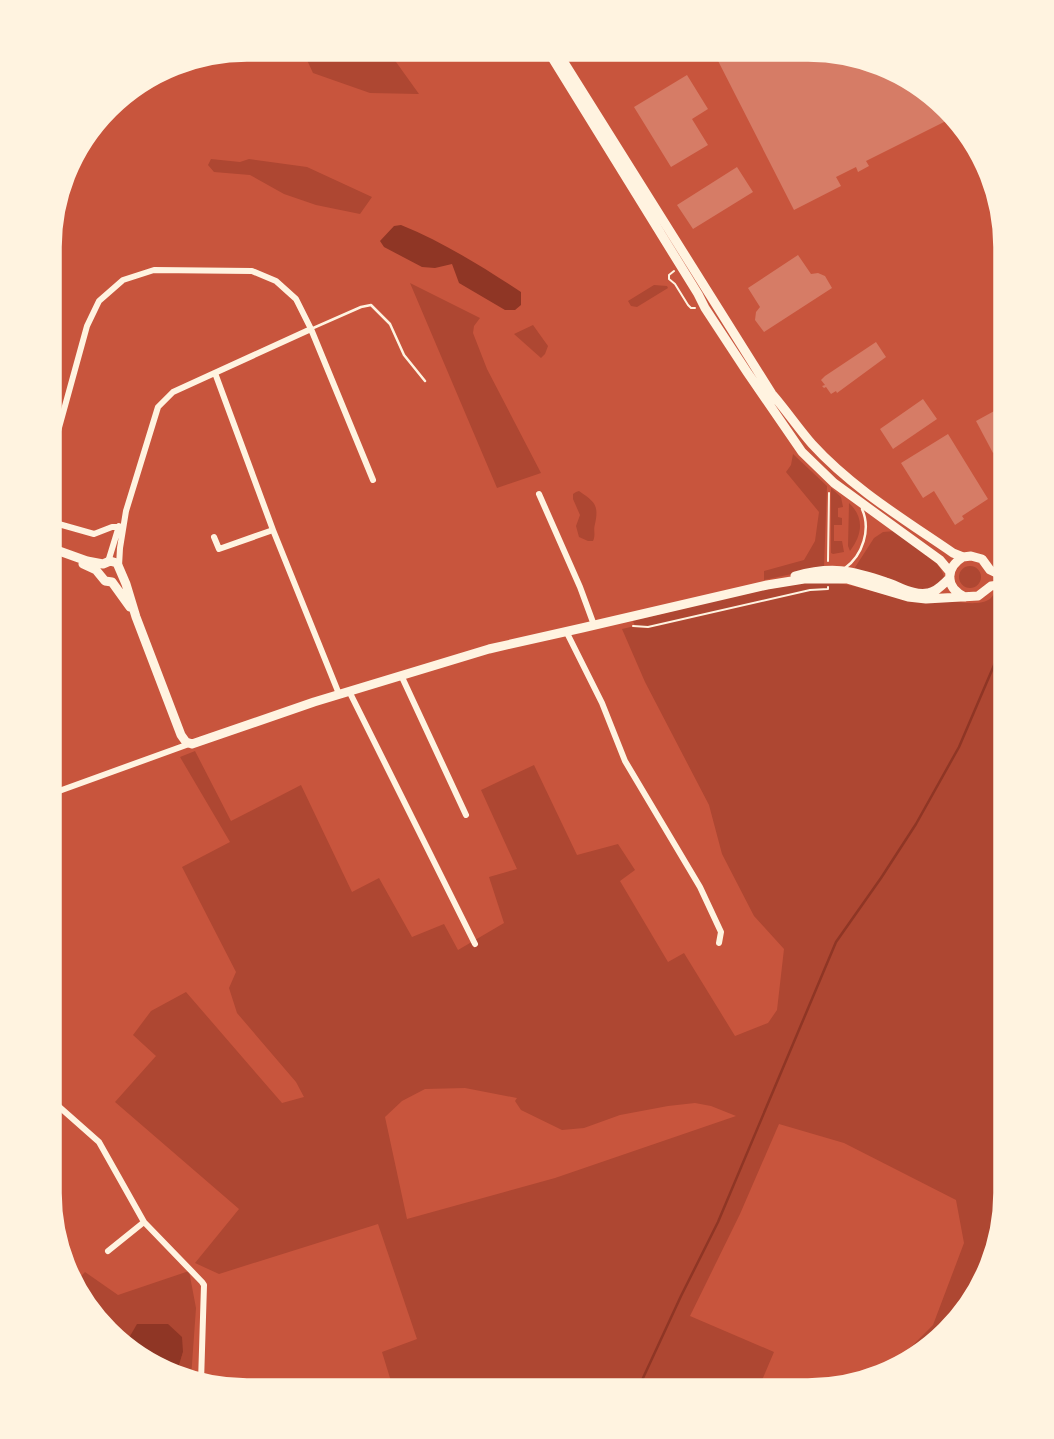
<svg xmlns="http://www.w3.org/2000/svg" width="1054" height="1439" font-family="Arial,sans-serif">
	<style>
		.green { fill: #ae4732; fill-rule: evenodd }
		.water { fill: #8f3625 }
		.lines { fill: none; stroke-linecap: round; stroke-linejoin: round }
		.stream { stroke: #8f3625; stroke-width: 2.5 }
		.building { fill: #d67c66 }
		.path { stroke: #fff3e0; stroke-width: 2 }
		.service { stroke: #fff3e0; stroke-width: 2.5 }
		.minor { stroke: #fff3e0; stroke-width: 6 }
		.secondary { stroke: #fff3e0; stroke-width: 9 }
		.rim { fill: none; stroke: #fff3e0; stroke-width: 3.5 }
	</style>
	<rect width="100%" height="100%" fill="#c8553d"/>
	<path class="green" d="M 301,47 L 386,48 L 419,94 L 370,93 L 313,73 Z
		M 211,159 L 240,162 L 249,159 L 307,167 L 372,197 L 360,214 L 316,205 L 284,194 L 250,175 L 214,172 L 208,165 Z
		M 410,283 L 480,318 L 474,326 L 473,333 L 487,369 L 541,473 L 497,488 Z
		M 654,285 L 667,286 L 668,288 L 637,307 L 631,306 L 628,301 Z
		M 533,325 L 548,346 L 545,354 L 541,358 L 514,334 Z
		M 793,454 L 827,486 L 824,567 L 764,580 L 764,571 L 804,560 L 815,541 L 819,512 L 786,472 L 791,465 Z
		M 831,488 L 841,497 L 843,507 L 838,508 L 838,517 L 842,518 L 842,525 L 834,525 L 834,541 L 842,541 L 844,552 L 833,554 L 831,553 Z
		M 579,491 C 595,502 599,505 595,524 C 593,531 596,534 593,541 L 588,541 L 579,537 L 576,526 L 580,515 L 573,499 L 573,494 L 576,492 Z
		M 849,503 C 865,518 862,535 850,551 L 848,546 Z
		M 895,531 C 909,541 941,560 944,577 C 938,587 932,591 920,591 L 854,569 L 874,538 L 883,532 Z
		M959 577a11 11 0 1 1 22 0a11 11 0 1 1-22 0Z
		M 822,581 C 856,584 881,595 913,601 C 928,604 942,602 957,602 C 967,603 981,605 990,599 C 993,596 994,593 997,590 L 1007,600 L 1006,1206 L 973,1304 L 895,1371 L 884,1374 L 933,1325 L 964,1243 L 956,1200 L 844,1143 L 779,1124 L 740,1214 L 690,1316 L 774,1352 L 757,1392 L 394,1391 L 382,1352 L 417,1339 L 378,1224 L 219,1274 L 195,1263 L 239,1209 L 115,1102 L 156,1056 L 133,1035 L 151,1011 L 186,992 L 282,1103 L 304,1097 L 296,1082 L 237,1013 L 229,988 L 236,972 L 182,867 L 230,842 L 180,757 L 195,751 L 231,821 L 301,785 L 352,892 L 379,878 L 412,937 L 444,924 L 458,950 L 504,923 L 489,877 L 517,869 L 481,790 L 534,765 L 577,855 L 618,844 L 635,870 L 620,881 L 668,962 L 684,953 L 735,1036 L 768,1023 L 777,1010 L 784,949 L 754,916 L 722,854 L 709,805 L 645,682 L 622,629 L 635,626 L 633,621 C 695,606 758,588 822,581 ZM 465,1088 L 517,1098 L 515,1101 L 521,1110 L 562,1130 L 584,1128 L 620,1115 L 668,1106 L 695,1103 L 711,1106 L 736,1116 L 555,1178 L 407,1219 L 385,1117 L 402,1101 L 425,1089 Z
		M 189,1271 L 196,1308 L 191,1378 L 177,1372 L 183,1352 L 137,1325 L 123,1348 L 72,1286 L 85,1272 L 118,1295 Z"/>
	<path class="water" d="M 401,225 C 443,242 483,267 521,292 L 521,305 L 515,310 L 505,310 L 459,283 L 452,264 L 435,268 L 422,267 L 384,247 L 380,241 L 394,226 Z
		M 137,1324 L 168,1324 L 182,1337 L 183,1352 L 177,1372 L 126,1351 L 123,1348 Z"/>
	<g class="lines">
		<path class="stream" d="M 637,1391 L 681,1296 L 718,1222 L 836,942 L 881,878 L 916,824 L 959,747 L 1007,635"/>
	</g>
	<path class="building" d="M 712,49 L 834,49 L 928,88 L 956,122 L 951,125 L 948,120 L 866,161 L 869,166 L 858,172 L 856,167 L 836,177 L 841,186 L 794,210 Z
		M 687,75 L 708,109 L 692,119 L 708,145 L 671,167 L 634,107 Z
		M 737,167 L 753,192 L 693,229 L 677,205 Z
		M 798,255 L 811,274 L 818,273 L 825,276 L 832,288 L 764,332 L 755,320 L 756,312 L 760,307 L 748,288 Z
		M 876,342 L 886,357 L 837,393 L 836,391 L 831,394 L 826,387 L 824,388 L 822,386 L 825,385 L 821,380 L 825,376 Z
		M 923,399 L 937,419 L 893,449 L 880,429 Z
		M 1007,404 L 1007,445 L 993,453 L 976,421 Z
		M 948,434 L 988,499 L 962,516 L 964,519 L 955,525 L 934,491 L 923,498 L 901,463 Z"/>
	<g class="lines">
		<path class="path" d="M 674,271 L 669,275 L 669,279 L 675,284 L 688,305 L 691,308 L 695,308
			M 828,561 L 829,493
			M 633,626 L 648,627 L 810,590 L 828,589 L 828,587"/>
		<path class="service" d="M 311,329 L 361,307 L 371,305 L 390,324 L 404,355 L 425,381
			M 845,568 C 863,555 871,529 862,509"/>
		<path class="minor" d="M 215,373 L 273,530 L 339,694
			M 49,464 L 87,326 L 99,301 L 123,280 L 154,270 L 252,271 L 276,281 L 296,299 L 311,329 L 373,480
			M 539,494 L 580,587 L 594,625
			M 48,521 L 94,534 L 112,527 L 119,527
			M 214,537 L 219,549 L 273,530
			M 108,562 L 119,526
			M 119,566 L 120,548 L 126,511 L 158,407 L 173,392 L 311,329
			M 566,631 L 602,703 L 625,761 L 700,887 L 721,932 L 719,943
			M 401,675 L 466,815
			M 349,691 L 475,944
			M 48,795 L 189,744
			M 47,1096 L 99,1142 L 144,1222 L 202,1282 L 204,1285 L 201,1382
			M 108,1251 L 144,1222"/>
		<path class="secondary" d="M 546,48 L 698,294 L 705,308 L 747,372 L 802,452 L 834,483 L 940,560 L 950,572
			M 555,48 L 772,394 C 786,410 798,428 812,444 C 852,488 905,520 953,553 L 963,557 L 971,556 L 982,559 L 990,570 L 1007,578
			M 48,547 L 87,561 L 103,564 L 110,561 L 117,563 L 126,584 L 136,617 L 181,735 L 186,742 L 192,744 L 314,702 L 489,649 L 582,628 L 767,585 L 804,579 L 847,579 L 908,597 L 926,599 L 978,596 L 991,586 L 1007,584
			M 963,557 C 945,568 945,588 965,597
			M 83,564 L 96,570 L 105,581 L 112,582 L 130,607
			M 795,576 C 831,566 851,570 886,582 C 899,586 914,596 928,593 C 937,592 943,584 950,578"/>
	</g>
	<path d="M0 0H1054V1439H0ZM247 60H808A187 187 0 0 1 995 247V1193A187 187 0 0 1 808 1380H247A187 187 0 0 1 60 1193V247A187 187 0 0 1 247 60Z" fill="#fff3e0" fill-rule="evenodd"/>
	<path class="rim" d="M247 60H808A187 187 0 0 1 995 247V1193A187 187 0 0 1 808 1380H247A187 187 0 0 1 60 1193V247A187 187 0 0 1 247 60Z"/>
</svg>
